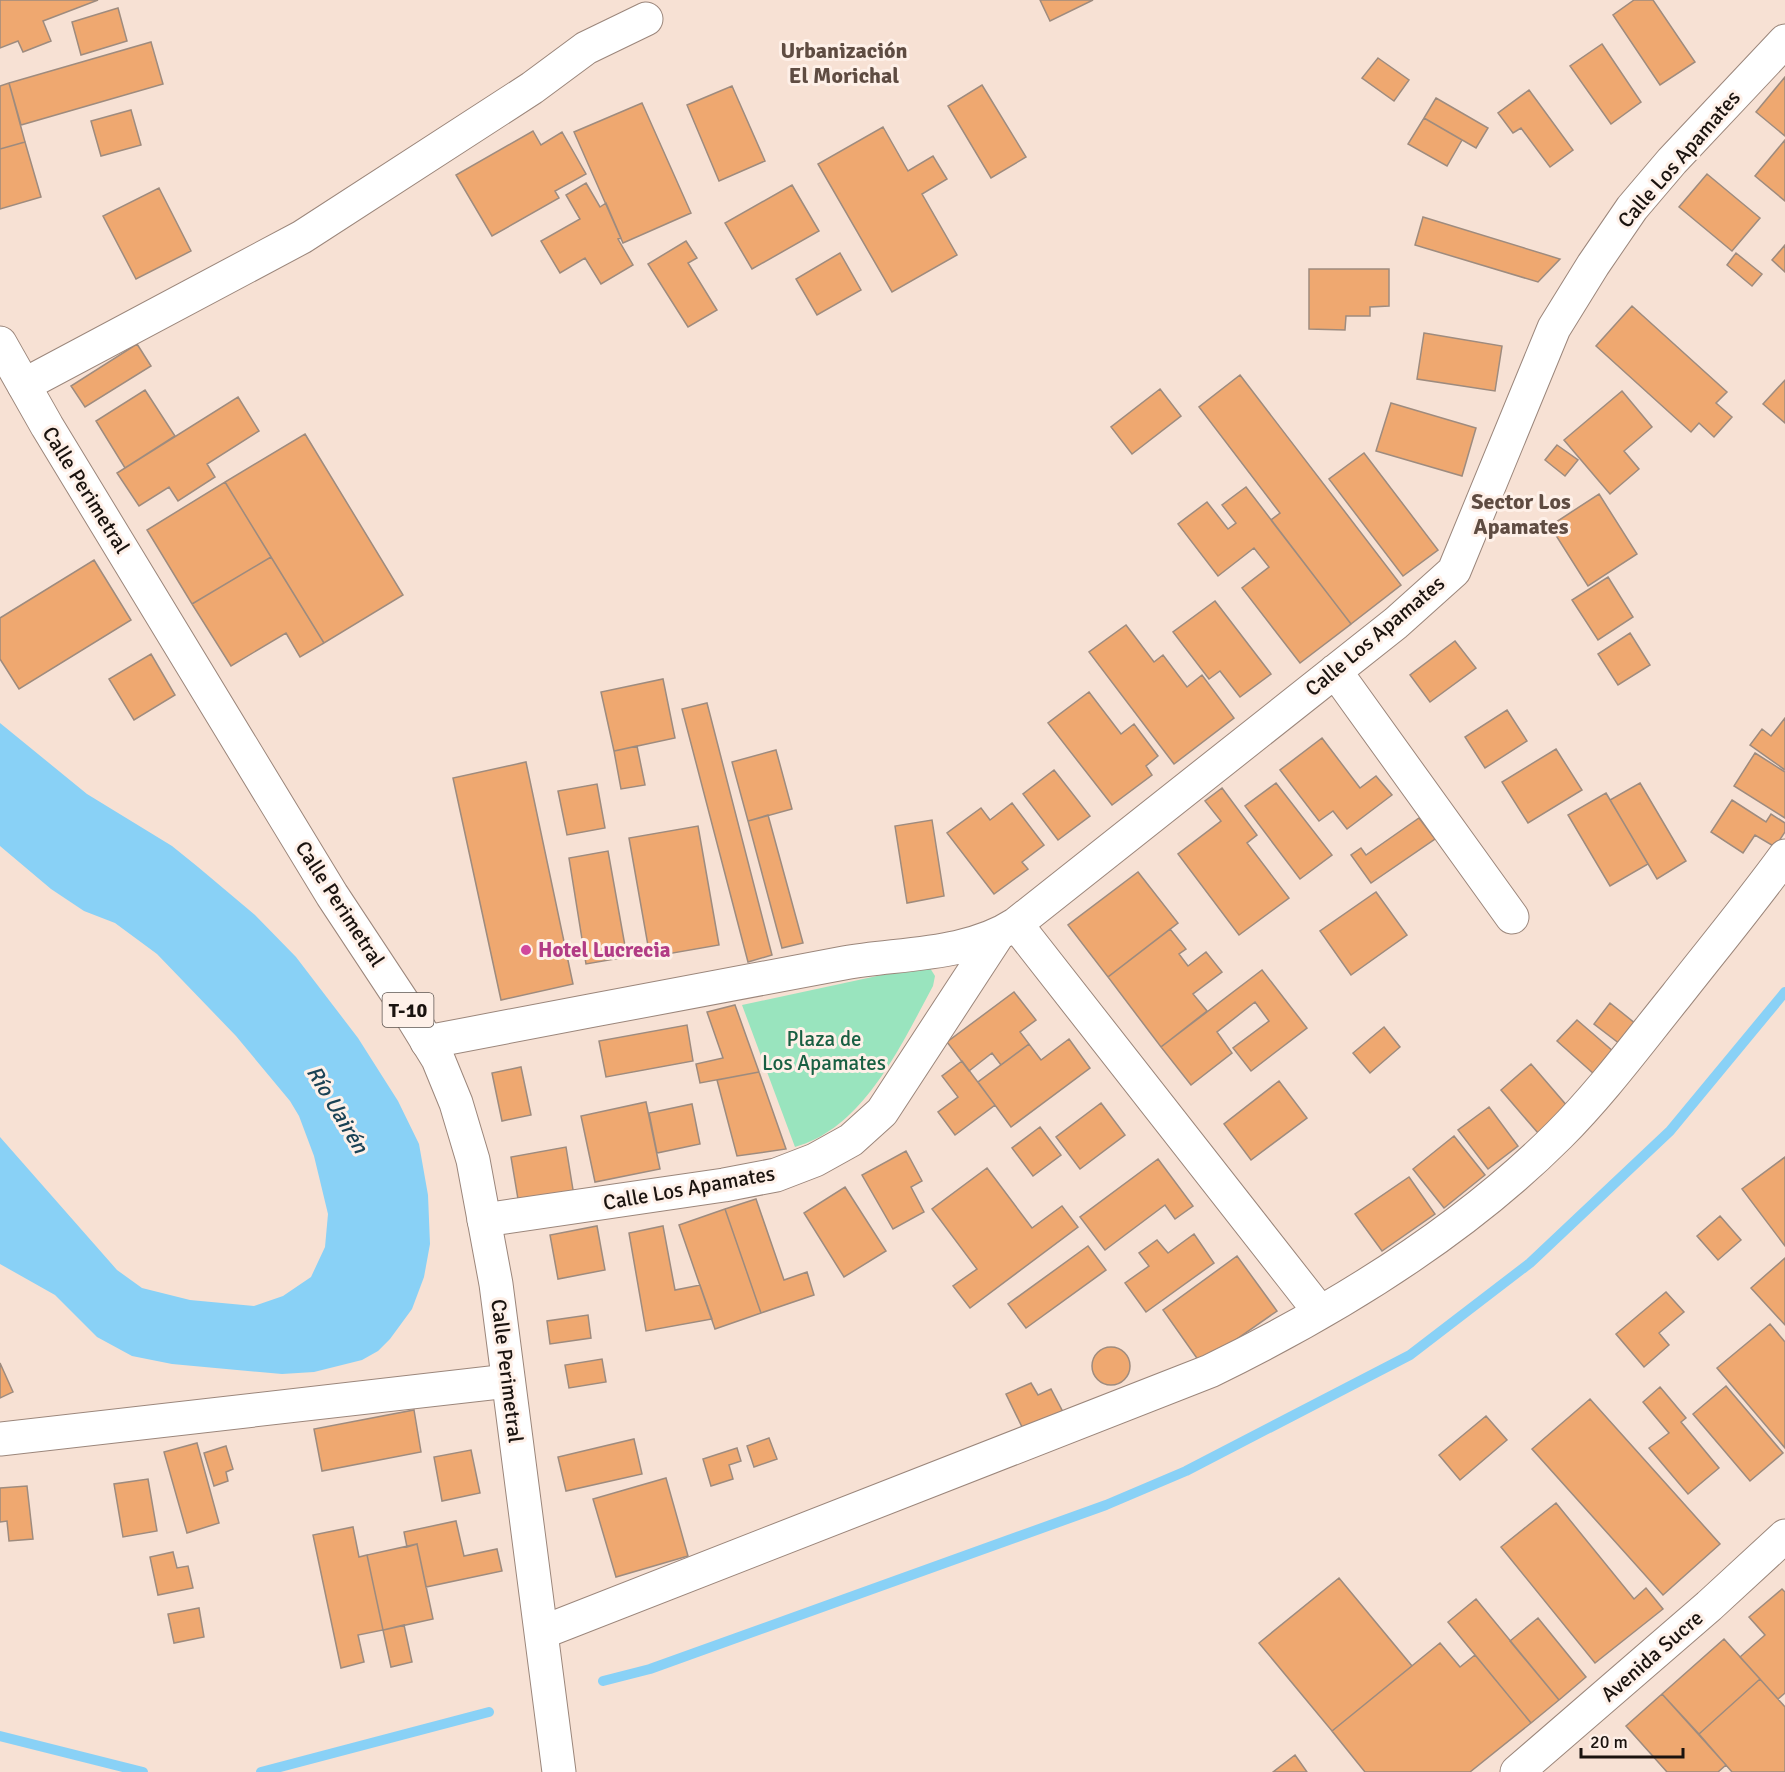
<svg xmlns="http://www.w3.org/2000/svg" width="1785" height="1772" font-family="Signika,sans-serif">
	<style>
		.green { fill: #99e4be }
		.water { fill: #89d1f6 }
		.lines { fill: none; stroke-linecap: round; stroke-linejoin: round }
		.stream { stroke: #89d1f6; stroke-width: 10 }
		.building { fill: #efa870; stroke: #9e8b7e; stroke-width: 1.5 }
		.minor-casing { stroke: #9b867b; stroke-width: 35 }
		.highway-casing { stroke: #9b867b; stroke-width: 35 }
		.minor { stroke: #fff; stroke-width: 33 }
		.highway { stroke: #fff; stroke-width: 33 }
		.hotel-dot { fill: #d1479c; stroke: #fef0e8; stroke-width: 2 }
		.labels { text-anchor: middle; stroke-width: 6; stroke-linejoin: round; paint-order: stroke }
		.shield { fill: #fef0e8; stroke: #5e5550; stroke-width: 1.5 }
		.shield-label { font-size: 20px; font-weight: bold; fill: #1a130f }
		.street-label { font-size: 21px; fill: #1a130f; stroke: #fef0e8 }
		.hotel-label { font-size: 21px; font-weight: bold; fill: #b23c85; stroke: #fef0e8; text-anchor: start }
		.park-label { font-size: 21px; fill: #185f42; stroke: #fef0e8 }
		.neighbourhood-label { font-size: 22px; font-weight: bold; fill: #5f4c42; stroke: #fef0e8 }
		.water-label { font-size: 22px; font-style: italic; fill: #194255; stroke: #fef0e8 }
	</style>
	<rect width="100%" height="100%" fill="#f7e1d4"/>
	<path class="green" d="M 930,968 L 935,976 L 933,986 C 901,1045 864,1128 795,1147 L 742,1005 L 891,973 Z"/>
	<path class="water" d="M 0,723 L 87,794 L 172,846 L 198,867 L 255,915 L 296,957 L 358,1038 L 398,1101 L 419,1144 L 428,1195 L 430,1244 L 424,1277 L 412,1309 L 390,1339 L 378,1351 L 362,1360 L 314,1372 L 282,1374 L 172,1364 L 132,1356 L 97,1337 L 55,1295 L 0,1264 L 0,1137 L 117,1270 L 142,1288 L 190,1300 L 254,1306 L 283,1296 L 311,1277 L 325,1247 L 328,1214 L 314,1156 L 299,1116 L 290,1101 L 236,1036 L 157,954 L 115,923 L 84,911 L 51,889 L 0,846 Z"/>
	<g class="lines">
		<path class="stream" d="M 603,1681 L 650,1669 L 1106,1505 L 1186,1471 L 1410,1355 L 1530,1263 L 1670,1131 L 1785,992
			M 0,1736 L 143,1772
			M 261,1772 L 489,1712"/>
	</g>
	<path class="building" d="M 0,0 L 98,0 L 43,21 L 51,41 L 23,52 L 18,41 L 0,48 Z
		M 1040,0 L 1093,0 L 1050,21 Z
		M 1634,0 L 1653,0 L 1695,62 L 1660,85 L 1613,15 Z
		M 118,8 L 127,41 L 81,55 L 72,22 Z
		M 151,42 L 163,84 L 21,125 L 9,83 Z
		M 1602,44 L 1641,102 L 1611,124 L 1570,66 Z
		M 1378,58 L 1409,80 L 1394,101 L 1362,78 Z
		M 1785,77 L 1785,136 L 1756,112 Z
		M 9,83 L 25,142 L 0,149 L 0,86 Z
		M 982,85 L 1026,157 L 991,178 L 948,106 Z
		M 732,86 L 765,161 L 719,181 L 687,105 Z
		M 1529,90 L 1573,150 L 1550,167 L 1521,128 L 1513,133 L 1498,113 Z
		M 1436,98 L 1488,128 L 1476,148 L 1424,118 Z
		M 642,103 L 691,213 L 623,243 L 574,132 Z
		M 131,110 L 141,145 L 101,156 L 91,121 Z
		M 1424,118 L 1462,140 L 1447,166 L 1408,144 Z
		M 883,127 L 908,171 L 933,156 L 947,179 L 922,194 L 957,255 L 892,292 L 818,164 Z
		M 533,131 L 541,145 L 562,132 L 586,174 L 555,191 L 559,198 L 492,236 L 456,175 Z
		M 1785,140 L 1785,201 L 1755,176 Z
		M 25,142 L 41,197 L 0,209 L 0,149 Z
		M 1707,174 L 1760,218 L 1732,251 L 1679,207 Z
		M 586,183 L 600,207 L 606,203 L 621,238 L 618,239 L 633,265 L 601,284 L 585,258 L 560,273 L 541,241 L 580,219 L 566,195 Z
		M 792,185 L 819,231 L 752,269 L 725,223 Z
		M 159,188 L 191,251 L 136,279 L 103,216 Z
		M 1423,217 L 1560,259 L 1538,282 L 1415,245 Z
		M 686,241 L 697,258 L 688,263 L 717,310 L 688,327 L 648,264 Z
		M 1785,245 L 1785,272 L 1772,260 Z
		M 840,253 L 861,290 L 817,315 L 796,279 Z
		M 1736,253 L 1762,274 L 1752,286 L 1727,265 Z
		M 1309,269 L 1389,269 L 1389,306 L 1370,307 L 1370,316 L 1346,316 L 1345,330 L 1309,329 Z
		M 1632,306 L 1727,392 L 1716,403 L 1732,417 L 1714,437 L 1699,423 L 1691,432 L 1596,346 Z
		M 1424,333 L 1502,346 L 1495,391 L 1417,379 Z
		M 137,344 L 151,366 L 85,407 L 71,386 Z
		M 1240,375 L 1401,585 L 1351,624 L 1271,520 L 1280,513 L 1199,407 Z
		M 1785,380 L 1785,423 L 1763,404 Z
		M 1160,389 L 1181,416 L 1132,454 L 1111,427 Z
		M 145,390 L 175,436 L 125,468 L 96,421 Z
		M 1622,391 L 1652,427 L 1624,451 L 1639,469 L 1610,494 L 1564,440 Z
		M 238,397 L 259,431 L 207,464 L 215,477 L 178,501 L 169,487 L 139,506 L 117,473 Z
		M 1391,403 L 1476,428 L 1462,476 L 1376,451 Z
		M 305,434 L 403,595 L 324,643 L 225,482 Z
		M 1557,445 L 1578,460 L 1565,476 L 1545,460 Z
		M 1364,453 L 1438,550 L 1403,576 L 1329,479 Z
		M 225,482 L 271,557 L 192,604 L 147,530 Z
		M 1246,487 L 1351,624 L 1300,663 L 1242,588 L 1269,567 L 1254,548 L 1218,576 L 1178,524 L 1207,502 L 1228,529 L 1236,523 L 1222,505 Z
		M 1599,494 L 1637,554 L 1588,586 L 1550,526 Z
		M 271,557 L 324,643 L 300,657 L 286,633 L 231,666 L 192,604 Z
		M 94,560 L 131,620 L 19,689 L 0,659 L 0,618 Z
		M 1608,577 L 1633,617 L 1598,640 L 1572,600 Z
		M 1215,601 L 1271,674 L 1240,697 L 1220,671 L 1209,679 L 1173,632 Z
		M 1126,625 L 1154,662 L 1163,655 L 1187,687 L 1202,675 L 1234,718 L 1174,764 L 1089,652 Z
		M 1630,633 L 1650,665 L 1618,685 L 1598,654 Z
		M 1455,641 L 1476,668 L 1430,702 L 1410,675 Z
		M 151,654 L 175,695 L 134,720 L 109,679 Z
		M 663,679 L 675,738 L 614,751 L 601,692 Z
		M 1089,692 L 1121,734 L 1134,724 L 1158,756 L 1146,766 L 1152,775 L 1112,805 L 1048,723 Z
		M 707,703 L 772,955 L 748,962 L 682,709 Z
		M 1507,710 L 1527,741 L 1485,768 L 1465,737 Z
		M 1785,718 L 1785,770 L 1750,745 L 1762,729 L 1771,736 Z
		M 1322,738 L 1360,788 L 1376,776 L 1392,795 L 1347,829 L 1333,811 L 1319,821 L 1280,770 Z
		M 637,746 L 645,785 L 621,789 L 614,751 Z
		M 1556,749 L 1582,790 L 1528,823 L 1502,782 Z
		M 776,750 L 792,809 L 748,821 L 732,762 Z
		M 1755,753 L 1785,772 L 1785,818 L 1734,786 Z
		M 526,762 L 573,984 L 501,1000 L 453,778 Z
		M 1054,770 L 1090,816 L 1058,840 L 1023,794 Z
		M 1276,783 L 1332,855 L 1300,879 L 1245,806 Z
		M 1640,783 L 1686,861 L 1657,879 L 1610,800 Z
		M 597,784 L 605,828 L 567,835 L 558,791 Z
		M 1222,788 L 1257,835 L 1247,843 L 1289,898 L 1239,935 L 1178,854 L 1221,821 L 1205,801 Z
		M 1606,793 L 1648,864 L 1610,886 L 1568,815 Z
		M 1732,800 L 1766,822 L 1771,814 L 1785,823 L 1785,832 L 1775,847 L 1755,835 L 1743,853 L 1711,832 Z
		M 1012,803 L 1044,845 L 1022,862 L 1028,869 L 994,894 L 947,833 L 981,808 L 990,820 Z
		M 768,815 L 803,943 L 782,948 L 748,821 Z
		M 1419,818 L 1435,839 L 1371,883 L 1351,855 L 1361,848 L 1366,855 Z
		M 932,820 L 944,896 L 907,903 L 895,826 Z
		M 698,826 L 719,945 L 650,957 L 629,838 Z
		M 608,851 L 627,957 L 586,964 L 569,858 Z
		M 1138,872 L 1178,923 L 1108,977 L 1068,925 Z
		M 1376,892 L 1407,935 L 1351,975 L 1320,931 Z
		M 1170,929 L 1186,949 L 1179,954 L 1188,966 L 1206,952 L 1222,972 L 1193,994 L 1207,1011 L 1161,1047 L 1108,977 Z
		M 1262,970 L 1307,1028 L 1251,1071 L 1233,1048 L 1269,1021 L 1255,1002 L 1217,1032 L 1232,1053 L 1191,1085 L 1161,1047 Z
		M 1014,992 L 1036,1020 L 1020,1032 L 1029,1044 L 1001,1065 L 992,1053 L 969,1071 L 947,1042 Z
		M 1610,1003 L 1636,1024 L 1620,1044 L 1594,1024 Z
		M 735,1005 L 759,1072 L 700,1083 L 696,1064 L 723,1058 L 707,1012 Z
		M 1577,1020 L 1614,1052 L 1594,1074 L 1557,1041 Z
		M 687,1025 L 693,1061 L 606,1077 L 599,1041 Z
		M 1384,1027 L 1400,1047 L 1370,1073 L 1353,1053 Z
		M 1069,1039 L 1090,1068 L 1011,1127 L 978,1082 L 1029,1044 L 1041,1060 Z
		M 962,1061 L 995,1105 L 955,1135 L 938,1112 L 958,1097 L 942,1076 Z
		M 1531,1064 L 1568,1107 L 1538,1133 L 1501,1090 Z
		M 521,1067 L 531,1115 L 502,1121 L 492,1073 Z
		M 759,1072 L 786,1149 L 737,1156 L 717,1080 Z
		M 1279,1081 L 1307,1118 L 1251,1160 L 1224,1124 Z
		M 646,1102 L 660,1169 L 595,1182 L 581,1116 Z
		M 1101,1103 L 1125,1135 L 1080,1169 L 1056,1137 Z
		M 692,1104 L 700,1144 L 657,1153 L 649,1113 Z
		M 1489,1107 L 1518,1146 L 1488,1169 L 1458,1130 Z
		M 1040,1127 L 1061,1155 L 1033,1176 L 1012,1148 Z
		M 1454,1136 L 1485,1175 L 1444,1208 L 1413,1169 Z
		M 566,1147 L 574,1196 L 519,1205 L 511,1157 Z
		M 906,1151 L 922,1181 L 911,1187 L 924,1212 L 893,1229 L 862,1175 Z
		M 1785,1157 L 1785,1246 L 1742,1189 Z
		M 1158,1159 L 1193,1206 L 1175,1219 L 1165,1205 L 1105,1250 L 1080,1217 Z
		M 987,1168 L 1032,1228 L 1062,1206 L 1078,1227 L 970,1308 L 953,1286 L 977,1269 L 932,1209 Z
		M 1409,1177 L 1435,1214 L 1382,1251 L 1355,1214 Z
		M 845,1187 L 886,1251 L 844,1277 L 804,1213 Z
		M 756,1199 L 784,1280 L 807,1272 L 814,1295 L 761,1313 L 725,1209 Z
		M 725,1209 L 761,1313 L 715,1329 L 679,1225 Z
		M 1720,1216 L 1741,1240 L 1718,1260 L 1697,1236 Z
		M 597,1226 L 605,1270 L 558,1279 L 550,1235 Z
		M 663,1226 L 675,1290 L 700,1285 L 712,1319 L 646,1331 L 629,1233 Z
		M 1194,1234 L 1214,1263 L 1146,1312 L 1125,1283 L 1149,1266 L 1139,1253 L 1157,1240 L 1168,1253 Z
		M 1088,1246 L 1106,1270 L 1026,1328 L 1008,1304 Z
		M 1237,1256 L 1277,1311 L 1201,1364 L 1163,1310 Z
		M 1785,1258 L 1785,1325 L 1751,1288 Z
		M 1666,1292 L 1684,1312 L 1659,1333 L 1669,1345 L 1644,1367 L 1616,1334 Z
		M 588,1315 L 591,1338 L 550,1344 L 547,1321 Z
		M 1770,1324 L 1785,1342 L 1785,1448 L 1717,1368 Z
		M1092 1366a19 19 0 1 1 38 0a19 19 0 1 1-38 0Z
		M 602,1359 L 606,1382 L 569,1388 L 565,1365 Z
		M 0,1363 L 13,1392 L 0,1398 Z
		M 1031,1383 L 1038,1395 L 1051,1389 L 1063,1412 L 1024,1431 L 1006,1394 Z
		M 1726,1386 L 1783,1453 L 1750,1481 L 1693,1414 Z
		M 1660,1387 L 1686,1418 L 1681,1422 L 1719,1468 L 1688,1494 L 1649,1448 L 1669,1433 L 1643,1402 Z
		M 1590,1399 L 1720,1544 L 1663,1595 L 1532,1449 Z
		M 414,1410 L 421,1452 L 322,1471 L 314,1429 Z
		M 1486,1416 L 1507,1440 L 1460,1480 L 1439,1455 Z
		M 769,1438 L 777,1459 L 754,1467 L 747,1446 Z
		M 634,1439 L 642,1474 L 566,1491 L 558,1457 Z
		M 197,1443 L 219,1523 L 187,1533 L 164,1452 Z
		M 226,1446 L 233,1469 L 226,1472 L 228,1481 L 214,1486 L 204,1453 Z
		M 737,1448 L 741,1461 L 729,1465 L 733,1479 L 711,1486 L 703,1459 Z
		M 471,1450 L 480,1493 L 442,1501 L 434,1457 Z
		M 666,1478 L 688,1556 L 616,1577 L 593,1499 Z
		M 148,1479 L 157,1531 L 123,1537 L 114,1484 Z
		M 27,1486 L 33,1539 L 9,1541 L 7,1521 L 0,1522 L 0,1488 Z
		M 1556,1503 L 1634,1599 L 1646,1588 L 1663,1609 L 1595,1663 L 1501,1547 Z
		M 456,1521 L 464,1556 L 497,1549 L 502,1571 L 426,1587 L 417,1544 L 407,1547 L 404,1532 Z
		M 353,1527 L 359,1557 L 367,1555 L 383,1630 L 358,1635 L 364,1662 L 341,1668 L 313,1535 Z
		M 417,1544 L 433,1619 L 383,1630 L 367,1555 Z
		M 173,1552 L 177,1568 L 188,1566 L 193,1588 L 158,1595 L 150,1557 Z
		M 1339,1578 L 1412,1666 L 1332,1731 L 1259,1643 Z
		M 1782,1589 L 1785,1592 L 1785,1693 L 1778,1699 L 1740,1657 L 1765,1635 L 1749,1617 Z
		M 1476,1599 L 1559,1700 L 1531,1723 L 1448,1622 Z
		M 199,1608 L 204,1637 L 174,1643 L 168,1614 Z
		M 1538,1618 L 1586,1677 L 1559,1700 L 1510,1641 Z
		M 404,1625 L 412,1662 L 391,1667 L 383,1630 Z
		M 1724,1639 L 1760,1679 L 1699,1734 L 1662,1694 Z
		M 1440,1643 L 1460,1667 L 1475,1655 L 1531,1723 L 1470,1772 L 1365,1772 L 1332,1731 Z
		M 1760,1679 L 1785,1707 L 1785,1772 L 1732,1772 L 1699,1734 Z
		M 1662,1694 L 1726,1765 L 1718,1772 L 1667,1772 L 1626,1726 Z
		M 1295,1755 L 1307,1772 L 1273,1772 Z"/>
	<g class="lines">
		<g class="minor-casing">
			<path id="minor" d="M 24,385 L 302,237 L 532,88 L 586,48 L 646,19
				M 1335,671 L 1512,917
				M 1016,924 L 1320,1312
				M 427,1042 C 566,1016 705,988 844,963 C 901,953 967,956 1016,924 L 1396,623 L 1454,571 L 1554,328 L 1593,265 L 1632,208 L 1672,161 L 1785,41
				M 484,1220 L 724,1185 L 776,1175 L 815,1160 L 851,1140 L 882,1112 L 997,936
				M 0,1439 L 508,1381
				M 543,1632 L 1210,1371 C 1335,1310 1460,1234 1559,1135 C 1602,1092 1638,1043 1676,996 C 1712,950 1750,904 1785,856
				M 1517,1772 L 1709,1606 L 1785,1536"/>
		</g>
		<g class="highway-casing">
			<path id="highway" d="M 0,343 L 47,426 L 332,895 L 406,1007 L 438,1059 L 456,1103 L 473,1160 L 496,1284 L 559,1772"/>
		</g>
		<use href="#minor" class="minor"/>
		<use href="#highway" class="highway"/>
	</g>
	<circle class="hotel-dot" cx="526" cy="950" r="6"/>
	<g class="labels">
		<rect class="shield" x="382.5" y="993" width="51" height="34" rx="4.5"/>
		<g class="shield-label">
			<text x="408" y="1017">T-10</text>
		</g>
		<g class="street-label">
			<text transform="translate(1679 159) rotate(-49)" y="7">Calle Los Apamates</text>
			<text transform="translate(86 490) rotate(58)" y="7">Calle Perimetral</text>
			<text transform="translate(1375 636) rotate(-40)" y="7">Calle Los Apamates</text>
			<text transform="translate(340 904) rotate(57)" y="7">Calle Perimetral</text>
			<text transform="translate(689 1188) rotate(-10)" y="7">Calle Los Apamates</text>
			<text transform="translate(507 1371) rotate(83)" y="7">Calle Perimetral</text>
			<text transform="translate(1652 1656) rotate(-41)" y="7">Avenida Sucre</text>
		</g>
		<g class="hotel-label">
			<text x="538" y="957">Hotel Lucrecia</text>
		</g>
		<g class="park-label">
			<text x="824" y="1046">Plaza de<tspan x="824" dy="24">Los Apamates</tspan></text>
		</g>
		<g class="neighbourhood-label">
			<text x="844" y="58">Urbanización<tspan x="844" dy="25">El Morichal</tspan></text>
			<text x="1521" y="509">Sector Los<tspan x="1521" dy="25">Apamates</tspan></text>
		</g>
		<g class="water-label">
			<text transform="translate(338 1109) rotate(59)" y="8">Río Uairén</text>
		</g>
	</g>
	<path d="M1581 1748v9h102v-9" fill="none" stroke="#1a130f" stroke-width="3"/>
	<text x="1590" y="1748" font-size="18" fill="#1a130f" stroke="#fef0e8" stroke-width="4.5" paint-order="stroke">20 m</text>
</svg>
